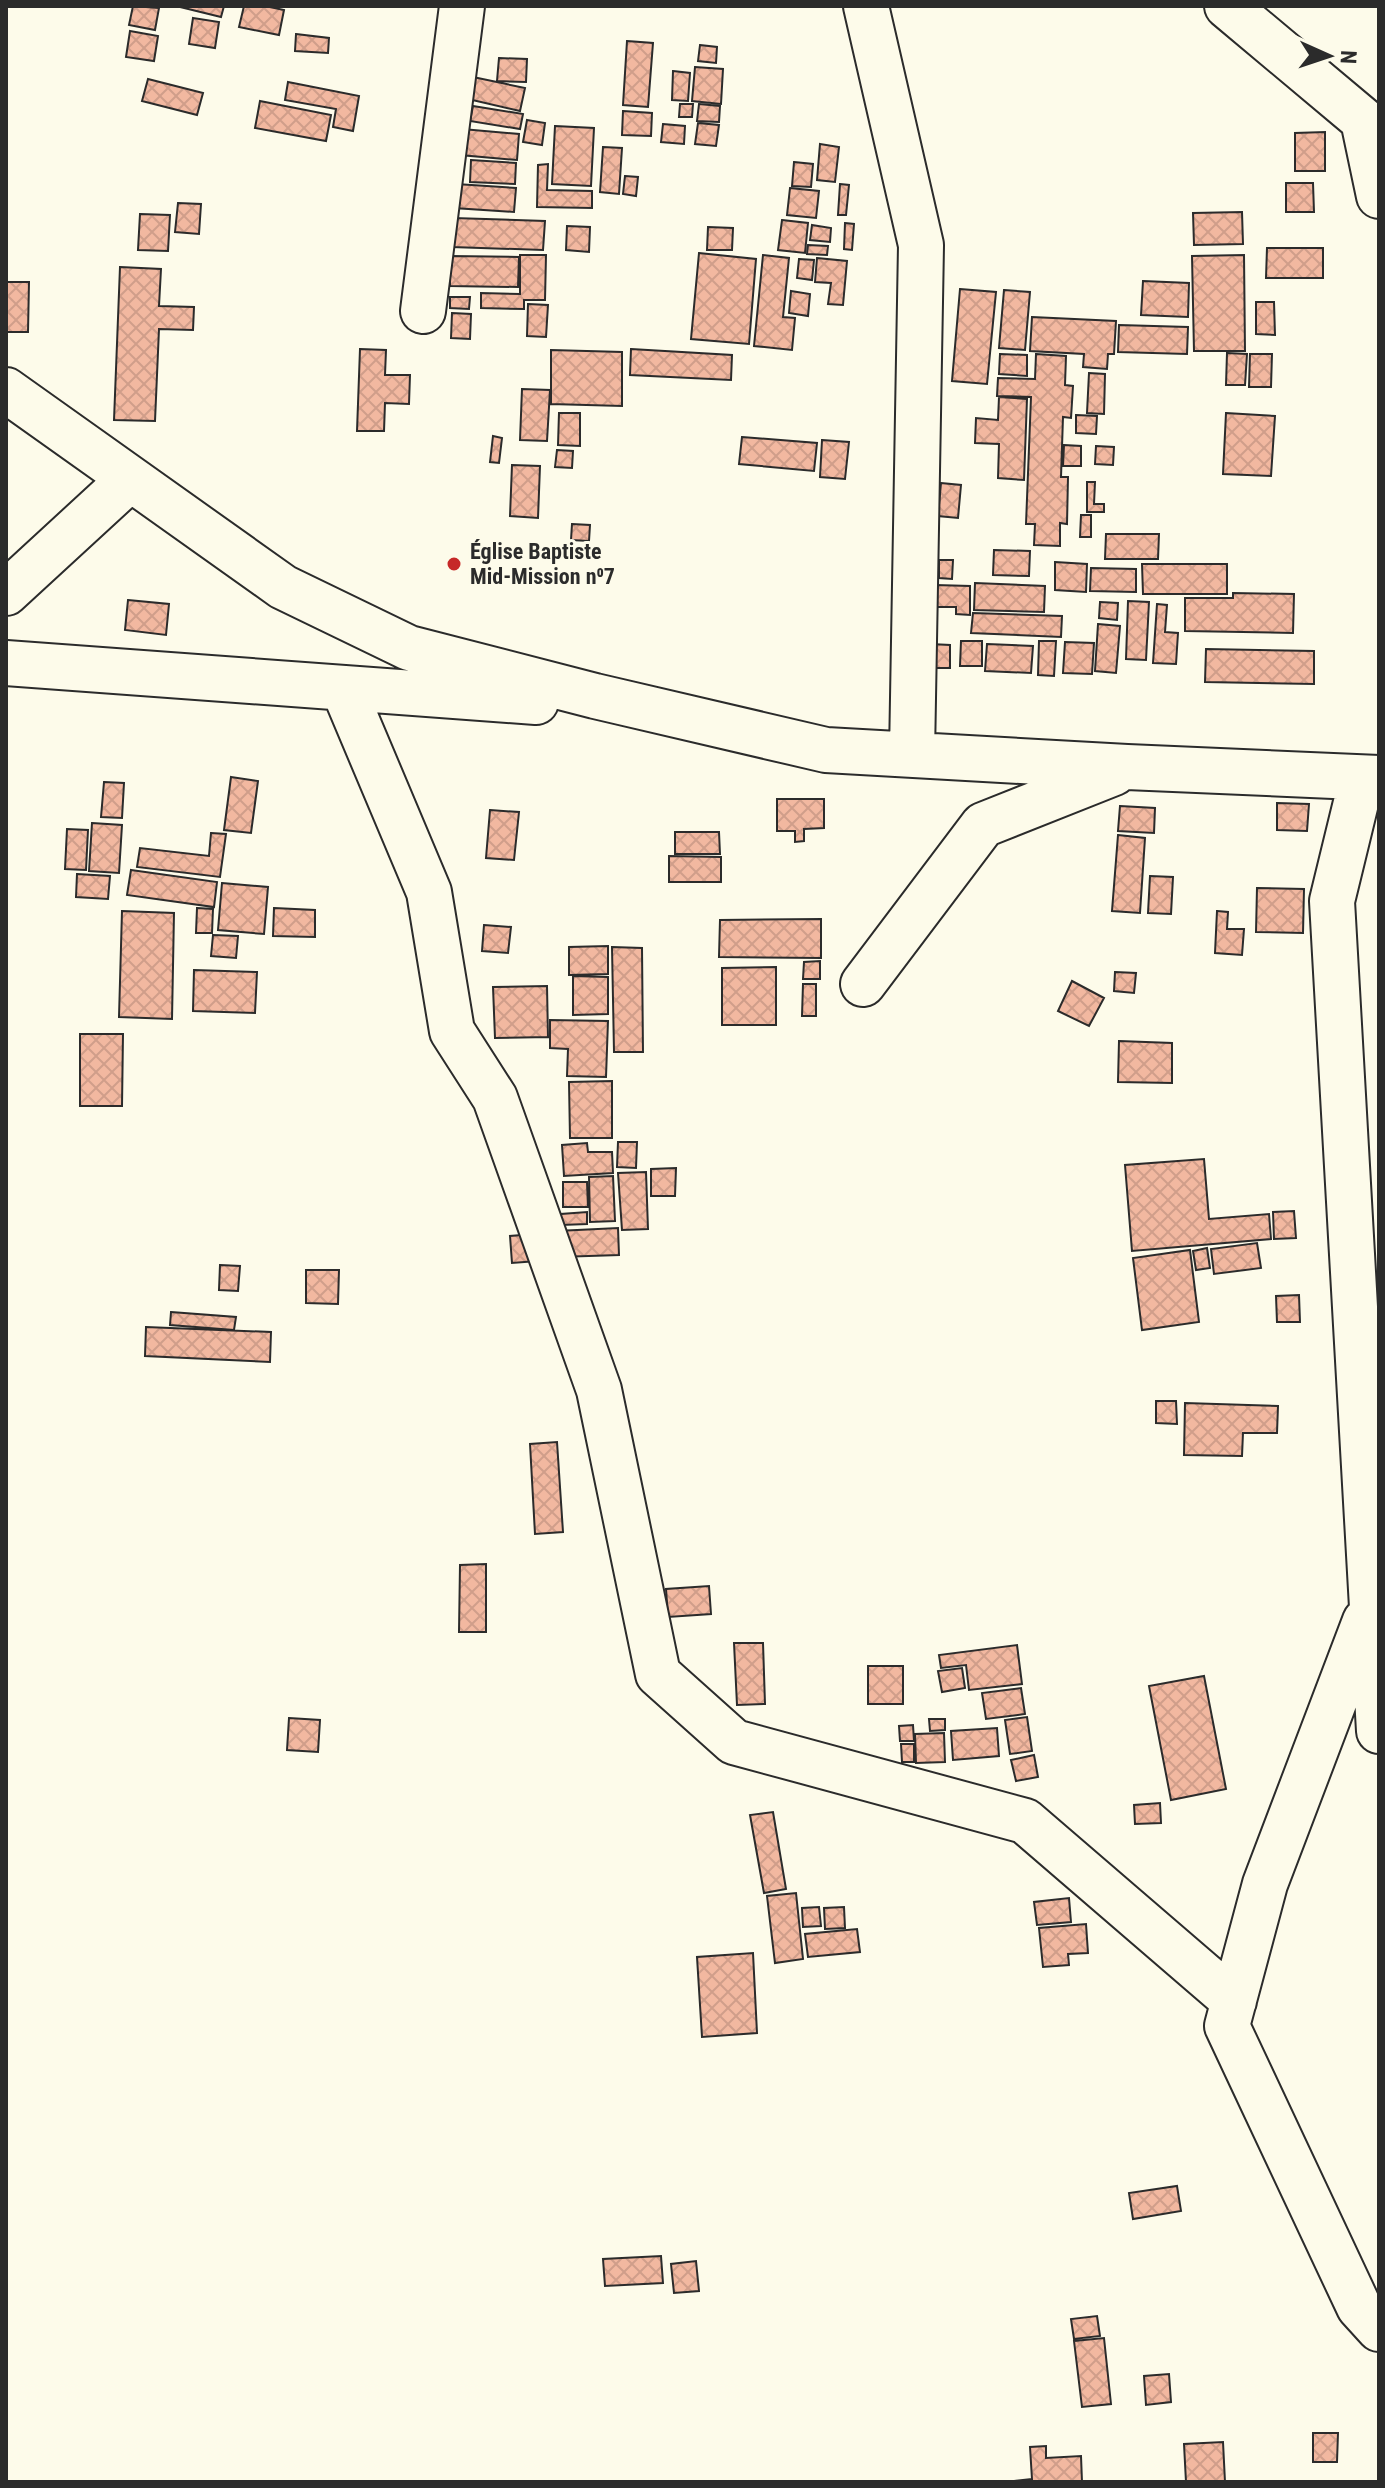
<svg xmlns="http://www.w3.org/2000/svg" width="1385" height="2488" font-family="'Roboto Condensed',sans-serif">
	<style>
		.building { fill: url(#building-cross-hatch); stroke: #2b2b2b; stroke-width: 2 }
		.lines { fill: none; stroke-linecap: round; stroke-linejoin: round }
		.minor-casing { stroke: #2b2b2b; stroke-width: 48 }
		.minor { stroke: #fdfbea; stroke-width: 44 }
		.poi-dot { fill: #c62828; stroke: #fdfbea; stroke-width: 3 }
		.labels { text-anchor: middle; stroke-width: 6; stroke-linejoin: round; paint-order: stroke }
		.poi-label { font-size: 22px; font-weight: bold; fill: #2b2b2b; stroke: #fdfbea; text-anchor: start }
	</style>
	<defs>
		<pattern id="building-cross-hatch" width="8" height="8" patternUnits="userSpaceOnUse" patternTransform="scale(2)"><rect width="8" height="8" fill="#f2b8a0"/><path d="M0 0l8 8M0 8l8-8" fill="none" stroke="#d09e8a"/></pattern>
	</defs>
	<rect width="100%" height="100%" fill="#fdfbea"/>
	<path class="building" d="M 133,6 L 159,8 L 155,30 L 129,25 Z
		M 176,6 L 224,6 L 221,17 Z
		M 244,6 L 265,6 L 284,10 L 279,35 L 239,27 Z
		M 193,18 L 219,22 L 215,48 L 189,44 Z
		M 130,31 L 158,36 L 154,61 L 126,57 Z
		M 296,34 L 329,38 L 328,53 L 295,51 Z
		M 627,41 L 653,43 L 648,107 L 623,105 Z
		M 700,45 L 717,47 L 716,63 L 698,61 Z
		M 499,58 L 527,59 L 526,82 L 497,81 Z
		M 695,67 L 723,69 L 721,104 L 692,101 Z
		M 673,71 L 690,73 L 688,101 L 672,100 Z
		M 473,77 L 525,88 L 520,111 L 468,99 Z
		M 148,79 L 203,93 L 197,115 L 142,101 Z
		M 288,82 L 359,96 L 353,131 L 333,127 L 336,109 L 285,100 Z
		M 260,101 L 331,115 L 326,141 L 255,128 Z
		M 680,104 L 693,104 L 692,117 L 679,117 Z
		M 699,104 L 720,106 L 719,122 L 697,121 Z
		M 473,106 L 523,114 L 520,129 L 470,121 Z
		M 623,111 L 652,113 L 651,136 L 622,135 Z
		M 527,120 L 545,123 L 542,145 L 523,142 Z
		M 698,123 L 719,125 L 716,146 L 695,144 Z
		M 663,124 L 685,126 L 684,144 L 661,142 Z
		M 555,126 L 594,128 L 591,186 L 552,184 Z
		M 462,129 L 519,134 L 517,160 L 460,155 Z
		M 1325,132 L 1325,171 L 1295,171 L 1295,133 Z
		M 820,144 L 839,147 L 835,182 L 817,180 Z
		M 603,147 L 622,148 L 619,194 L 600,192 Z
		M 471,160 L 516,163 L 515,184 L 470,182 Z
		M 794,162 L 813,164 L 811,187 L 792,186 Z
		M 548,164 L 547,190 L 592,191 L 592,208 L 537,207 L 538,165 Z
		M 625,176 L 638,177 L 636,196 L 623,194 Z
		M 1286,183 L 1313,183 L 1314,212 L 1286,212 Z
		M 456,184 L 516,188 L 514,212 L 454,208 Z
		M 840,184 L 849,185 L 846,215 L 838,215 Z
		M 790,188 L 819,191 L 816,218 L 787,215 Z
		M 178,203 L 201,204 L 199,234 L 175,232 Z
		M 1242,212 L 1243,244 L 1194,245 L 1193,213 Z
		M 140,214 L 170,215 L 168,251 L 138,250 Z
		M 453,218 L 545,221 L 543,250 L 452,247 Z
		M 782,220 L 808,223 L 805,253 L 778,250 Z
		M 845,223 L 854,224 L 852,250 L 844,249 Z
		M 812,225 L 831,228 L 830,242 L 810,240 Z
		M 567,226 L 590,227 L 589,252 L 566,250 Z
		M 708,227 L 733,228 L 732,250 L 707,250 Z
		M 808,245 L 828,246 L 827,255 L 807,254 Z
		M 1267,248 L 1323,248 L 1323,278 L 1266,278 Z
		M 699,253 L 756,259 L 749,344 L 691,339 Z
		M 520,255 L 546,255 L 545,300 L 524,300 L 524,309 L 481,308 L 481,293 L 520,294 Z
		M 763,255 L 789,258 L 783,317 L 795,318 L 792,350 L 754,346 Z
		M 1244,255 L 1245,351 L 1194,351 L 1192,256 Z
		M 450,256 L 519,257 L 518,287 L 450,286 Z
		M 817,258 L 847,261 L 843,305 L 828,304 L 831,283 L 815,282 Z
		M 799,259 L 814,260 L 812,280 L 797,278 Z
		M 120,267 L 161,269 L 159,306 L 194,307 L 193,330 L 159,329 L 155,421 L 114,420 Z
		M 1143,281 L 1189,283 L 1188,317 L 1141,315 Z
		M 6,282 L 29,282 L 28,332 L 6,332 Z
		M 960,289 L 996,292 L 987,384 L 952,381 Z
		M 1004,290 L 1030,292 L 1025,350 L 999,348 Z
		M 791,291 L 810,294 L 808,316 L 789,313 Z
		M 450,297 L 470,297 L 469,309 L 450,308 Z
		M 1256,302 L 1274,302 L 1275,335 L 1256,334 Z
		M 528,304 L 548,305 L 546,337 L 527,336 Z
		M 452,313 L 471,314 L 470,339 L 451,338 Z
		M 1032,317 L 1116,321 L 1114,354 L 1108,354 L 1107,369 L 1083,367 L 1084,354 L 1030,351 Z
		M 1119,325 L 1188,327 L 1187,354 L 1118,352 Z
		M 360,349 L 386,350 L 385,375 L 410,375 L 409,404 L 385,403 L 384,431 L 357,431 Z
		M 631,349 L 732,355 L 731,380 L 630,375 Z
		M 551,350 L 622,352 L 622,406 L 551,404 Z
		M 1227,353 L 1247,354 L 1245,385 L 1226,385 Z
		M 1000,354 L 1027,355 L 1027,376 L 999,374 Z
		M 1036,354 L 1066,356 L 1065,385 L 1073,386 L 1071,418 L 1063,417 L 1061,477 L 1068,477 L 1067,524 L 1060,523 L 1060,546 L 1034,545 L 1035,524 L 1026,524 L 1031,397 L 997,396 L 998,378 L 1035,379 Z
		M 1250,354 L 1272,354 L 1271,387 L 1249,387 Z
		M 1089,373 L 1105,374 L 1104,414 L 1087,413 Z
		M 522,389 L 550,390 L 547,441 L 520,440 Z
		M 999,397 L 1027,399 L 1024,480 L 998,478 L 999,444 L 975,443 L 976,418 L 998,420 Z
		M 559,413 L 580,413 L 580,446 L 558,445 Z
		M 1226,413 L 1275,416 L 1271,476 L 1223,474 Z
		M 1076,415 L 1097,416 L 1096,434 L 1076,433 Z
		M 493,436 L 502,438 L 499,463 L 490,462 Z
		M 742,437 L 817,443 L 814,471 L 739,464 Z
		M 822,440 L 849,442 L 845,479 L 820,477 Z
		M 1064,445 L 1081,446 L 1081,466 L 1063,466 Z
		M 1096,446 L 1114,447 L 1113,465 L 1095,464 Z
		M 557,450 L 573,451 L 572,468 L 555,467 Z
		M 512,465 L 540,466 L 538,518 L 510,516 Z
		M 1087,482 L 1095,482 L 1094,504 L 1104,504 L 1104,512 L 1087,512 Z
		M 941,483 L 961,485 L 958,518 L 938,516 Z
		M 1081,515 L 1091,515 L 1091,537 L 1080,537 Z
		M 572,524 L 590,525 L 589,541 L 571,540 Z
		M 1106,534 L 1159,534 L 1158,559 L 1105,559 Z
		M 994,550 L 1030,551 L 1029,576 L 993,575 Z
		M 939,560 L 953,560 L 952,579 L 939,578 Z
		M 1055,562 L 1087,564 L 1086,592 L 1055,590 Z
		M 1142,564 L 1227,564 L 1227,594 L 1143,594 Z
		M 1091,568 L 1136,569 L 1136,592 L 1090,591 Z
		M 975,583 L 1045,586 L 1044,612 L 974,610 Z
		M 935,585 L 970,586 L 970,615 L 956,614 L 956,607 L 934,607 Z
		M 1233,593 L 1294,594 L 1293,633 L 1185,631 L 1185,598 L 1233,598 Z
		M 128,600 L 169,604 L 166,635 L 125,630 Z
		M 1128,601 L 1149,602 L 1146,660 L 1126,659 Z
		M 1100,602 L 1118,603 L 1117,620 L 1099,618 Z
		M 1157,604 L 1167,605 L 1165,632 L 1178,633 L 1176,664 L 1153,663 Z
		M 973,613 L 1062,616 L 1061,637 L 971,633 Z
		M 1098,624 L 1120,626 L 1116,673 L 1095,671 Z
		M 961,641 L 982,641 L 982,666 L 960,666 Z
		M 1039,641 L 1056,641 L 1054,676 L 1038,675 Z
		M 1065,642 L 1094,643 L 1092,674 L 1063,673 Z
		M 930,644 L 950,645 L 950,668 L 930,668 Z
		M 987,644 L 1033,646 L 1031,673 L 985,671 Z
		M 1206,649 L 1314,651 L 1314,684 L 1205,682 Z
		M 231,777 L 258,781 L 251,833 L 224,830 Z
		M 104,782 L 124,783 L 122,818 L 101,817 Z
		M 777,799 L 824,799 L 824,828 L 804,829 L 804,841 L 795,842 L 795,831 L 777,831 Z
		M 1277,803 L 1309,804 L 1307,831 L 1277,830 Z
		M 1120,806 L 1155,808 L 1154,833 L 1118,831 Z
		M 490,810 L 519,812 L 514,860 L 486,858 Z
		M 92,823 L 122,825 L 119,873 L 89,871 Z
		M 67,829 L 88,830 L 86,870 L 65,869 Z
		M 675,832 L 719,832 L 720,854 L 675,854 Z
		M 211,833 L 226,834 L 220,877 L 137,867 L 140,848 L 209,856 Z
		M 1118,835 L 1145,838 L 1140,913 L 1112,911 Z
		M 669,856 L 721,857 L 721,882 L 669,882 Z
		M 131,870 L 217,882 L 214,907 L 127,895 Z
		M 77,874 L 110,876 L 108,899 L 76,897 Z
		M 1150,876 L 1173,877 L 1171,914 L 1148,913 Z
		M 222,883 L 268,887 L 264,934 L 218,930 Z
		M 1257,888 L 1304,889 L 1303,933 L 1256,932 Z
		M 197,908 L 213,909 L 212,933 L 196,933 Z
		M 274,908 L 315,910 L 315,937 L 273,936 Z
		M 122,911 L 174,913 L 172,1019 L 119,1017 Z
		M 1217,911 L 1228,912 L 1227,929 L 1244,929 L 1242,955 L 1215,953 Z
		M 821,919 L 821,958 L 719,957 L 720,920 Z
		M 484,925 L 511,927 L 508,953 L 482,951 Z
		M 213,935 L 238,936 L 236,958 L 211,956 Z
		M 608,946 L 608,974 L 569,975 L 569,947 Z
		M 612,947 L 642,948 L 643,1052 L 614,1052 Z
		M 820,961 L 820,979 L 803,979 L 804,962 Z
		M 776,967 L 776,1025 L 722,1025 L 722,968 Z
		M 194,970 L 257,972 L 255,1013 L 193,1011 Z
		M 1115,972 L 1136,973 L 1134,993 L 1114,991 Z
		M 573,976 L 608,977 L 608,1014 L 573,1015 Z
		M 1072,981 L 1104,998 L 1089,1026 L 1058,1011 Z
		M 803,984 L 816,984 L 816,1016 L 802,1016 Z
		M 547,986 L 548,1037 L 495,1038 L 493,987 Z
		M 550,1020 L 608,1021 L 606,1077 L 567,1076 L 568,1049 L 550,1048 Z
		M 80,1034 L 123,1034 L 122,1106 L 80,1106 Z
		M 1119,1041 L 1172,1043 L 1172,1083 L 1118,1082 Z
		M 612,1081 L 612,1138 L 570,1138 L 569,1082 Z
		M 618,1142 L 637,1142 L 636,1168 L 617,1167 Z
		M 587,1143 L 588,1152 L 612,1152 L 613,1173 L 564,1176 L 562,1145 Z
		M 1204,1159 L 1209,1219 L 1269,1214 L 1271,1239 L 1132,1251 L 1125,1165 Z
		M 676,1168 L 675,1196 L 651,1196 L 651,1169 Z
		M 646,1172 L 648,1229 L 622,1230 L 618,1173 Z
		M 613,1176 L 615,1221 L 590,1222 L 589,1177 Z
		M 563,1182 L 587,1182 L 588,1207 L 563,1207 Z
		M 1294,1211 L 1296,1238 L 1274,1239 L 1273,1212 Z
		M 587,1212 L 587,1224 L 561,1225 L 561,1214 Z
		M 618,1228 L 619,1255 L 558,1257 L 557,1231 Z
		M 534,1234 L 537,1261 L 512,1263 L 510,1236 Z
		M 1257,1243 L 1261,1268 L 1214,1274 L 1211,1249 Z
		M 1207,1248 L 1210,1268 L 1196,1270 L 1193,1251 Z
		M 1190,1250 L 1199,1322 L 1142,1330 L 1133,1258 Z
		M 220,1265 L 240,1266 L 238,1291 L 219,1290 Z
		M 306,1270 L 339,1270 L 338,1304 L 306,1303 Z
		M 1299,1295 L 1300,1322 L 1277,1322 L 1276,1296 Z
		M 171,1312 L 236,1317 L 234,1330 L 170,1325 Z
		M 146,1327 L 271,1332 L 270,1362 L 145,1356 Z
		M 1156,1401 L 1176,1401 L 1177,1424 L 1156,1423 Z
		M 1185,1403 L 1278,1406 L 1277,1433 L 1243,1433 L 1242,1456 L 1184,1455 Z
		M 557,1442 L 563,1532 L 535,1534 L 530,1444 Z
		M 486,1564 L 486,1632 L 459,1632 L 460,1565 Z
		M 709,1586 L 711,1614 L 668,1617 L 666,1589 Z
		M 734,1643 L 763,1643 L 765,1704 L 737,1705 Z
		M 1017,1645 L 1022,1684 L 969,1690 L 966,1665 L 941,1668 L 939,1655 Z
		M 868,1666 L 903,1666 L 903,1704 L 868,1704 Z
		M 962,1668 L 965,1688 L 942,1692 L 938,1671 Z
		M 1204,1676 L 1226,1789 L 1171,1800 L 1149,1686 Z
		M 1021,1688 L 1025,1714 L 986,1719 L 982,1693 Z
		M 1027,1717 L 1032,1751 L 1010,1754 L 1005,1720 Z
		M 289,1718 L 320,1720 L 318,1752 L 287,1750 Z
		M 929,1719 L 945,1719 L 945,1730 L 930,1731 Z
		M 913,1725 L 914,1741 L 900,1741 L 899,1726 Z
		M 997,1728 L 999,1756 L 953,1760 L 951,1731 Z
		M 944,1733 L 945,1762 L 916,1763 L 915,1734 Z
		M 901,1744 L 914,1744 L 914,1762 L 902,1762 Z
		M 1034,1755 L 1038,1777 L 1016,1781 L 1011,1760 Z
		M 1160,1803 L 1161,1823 L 1135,1824 L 1134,1805 Z
		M 773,1812 L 786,1889 L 764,1893 L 750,1815 Z
		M 796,1893 L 803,1959 L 775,1963 L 767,1896 Z
		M 1069,1898 L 1071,1922 L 1037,1925 L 1034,1902 Z
		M 819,1907 L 821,1926 L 803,1927 L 802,1908 Z
		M 844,1907 L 845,1928 L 825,1929 L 824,1908 Z
		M 1086,1924 L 1088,1953 L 1068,1954 L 1069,1965 L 1043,1967 L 1039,1928 Z
		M 857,1929 L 860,1952 L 808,1957 L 805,1934 Z
		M 753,1953 L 757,2033 L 702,2037 L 697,1957 Z
		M 1177,2186 L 1181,2211 L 1133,2219 L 1129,2193 Z
		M 661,2256 L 663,2283 L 605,2286 L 603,2259 Z
		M 696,2261 L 699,2291 L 674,2293 L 671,2264 Z
		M 1097,2316 L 1100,2336 L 1074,2339 L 1071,2319 Z
		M 1104,2338 L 1111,2404 L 1082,2407 L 1074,2341 Z
		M 1169,2374 L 1171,2402 L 1146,2405 L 1144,2376 Z
		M 1313,2433 L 1338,2433 L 1337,2462 L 1313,2462 Z
		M 1223,2442 L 1225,2482 L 1186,2482 L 1184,2444 Z
		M 1046,2446 L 1046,2458 L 1081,2456 L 1082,2482 L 1006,2482 L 1032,2479 L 1030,2447 Z"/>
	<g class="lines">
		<g class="minor-casing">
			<path id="minor" d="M 866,6 L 921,245 L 912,755
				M 1227,6 L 1363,120 L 1379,196
				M 423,311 L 462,6
				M 6,390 L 283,587 L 409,648 L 595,696 L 826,750 L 1127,767 L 1379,778
				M 6,593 L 130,479
				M 6,663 L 536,702
				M 343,688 L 429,892 L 452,1031 L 495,1098 L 599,1390 L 658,1674 L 734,1742 L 1025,1821 L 1234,2001
				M 1362,778 L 1332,901 L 1379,1731
				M 863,984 L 983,825 L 1114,773
				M 1365,1621 L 1265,1884 L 1227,2026 L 1359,2307 L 1379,2329"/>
		</g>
		<use href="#minor" class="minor"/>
	</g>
	<circle class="poi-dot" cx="454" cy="564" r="8"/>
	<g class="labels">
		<g class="poi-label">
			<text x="470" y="559">Église Baptiste<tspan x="470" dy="25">Mid-Mission n⁰7</tspan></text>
		</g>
	</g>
	<rect width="1385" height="2488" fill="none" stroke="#2b2b2b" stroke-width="16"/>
	<g transform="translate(1329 56) rotate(93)" stroke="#fdfbea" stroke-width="6" paint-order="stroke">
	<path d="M0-6L14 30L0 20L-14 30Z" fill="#2b2b2b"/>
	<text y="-12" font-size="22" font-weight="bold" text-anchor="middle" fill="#2b2b2b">N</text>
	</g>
</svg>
